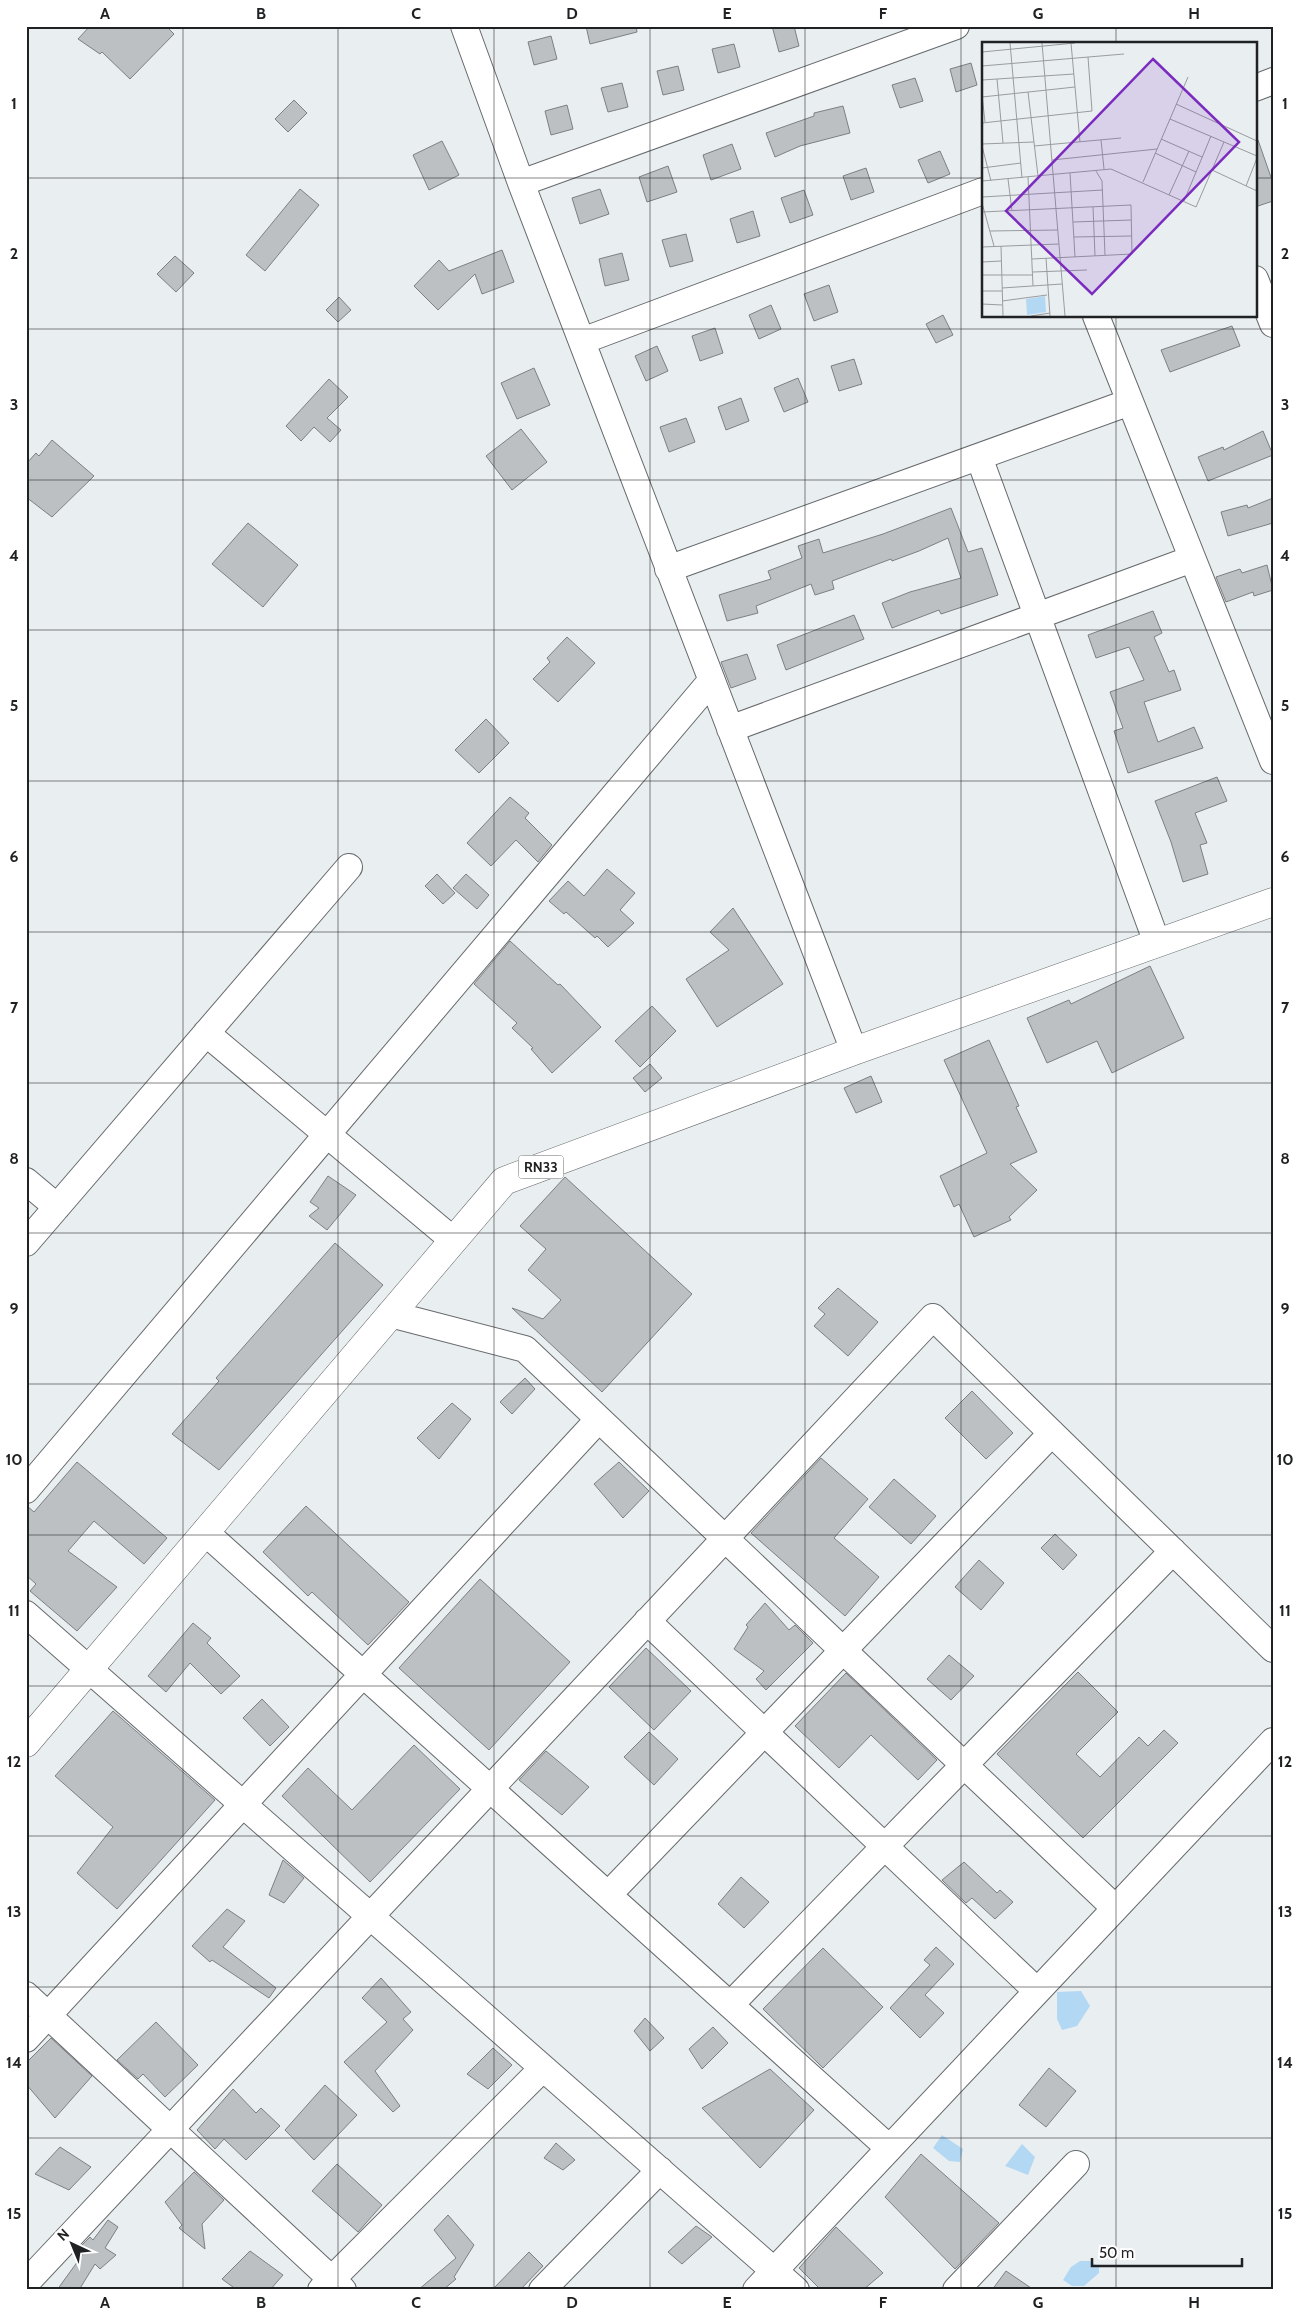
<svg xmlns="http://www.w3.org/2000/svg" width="1299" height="2316" font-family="Cabin,sans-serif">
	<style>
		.green { fill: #b3d8f4 }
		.building { fill: #bcc0c3; stroke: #7c8083 }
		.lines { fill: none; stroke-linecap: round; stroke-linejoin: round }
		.minor-casing { stroke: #676a6d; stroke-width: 28 }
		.major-casing { stroke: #676a6d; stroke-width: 29 }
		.minor { stroke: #fff; stroke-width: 26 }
		.major { stroke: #fff; stroke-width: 28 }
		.grid { fill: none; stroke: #202123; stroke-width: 1; stroke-opacity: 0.55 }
		.labels { text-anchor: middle; stroke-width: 4; stroke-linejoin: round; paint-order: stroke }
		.shield { fill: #fff; stroke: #636465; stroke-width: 1 }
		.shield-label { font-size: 14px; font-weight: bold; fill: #202123 }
		.inset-road { fill: none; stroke: #999c9f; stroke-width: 1 }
		.view { fill: #7b2cbf; fill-opacity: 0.15; stroke: #7b2cbf; stroke-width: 2.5 }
		.inset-edge { fill: none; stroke: #202123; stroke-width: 2.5 }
		.neatline { fill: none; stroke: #202123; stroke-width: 2 }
		.grid-label { font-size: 16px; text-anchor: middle; font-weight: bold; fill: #202123 }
	</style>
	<rect width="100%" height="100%" fill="#e9eef1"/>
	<path class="green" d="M 1081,1991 L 1090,2006 L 1077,2026 L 1062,2030 L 1057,2019 L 1057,1992 Z
		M 942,2135 L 963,2149 L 960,2162 L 949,2161 L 933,2148 Z
		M 1022,2144 L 1035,2157 L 1028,2175 L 1005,2166 Z
		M 1080,2261 L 1090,2261 L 1099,2267 L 1099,2273 L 1084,2286 L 1072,2286 L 1063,2280 L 1071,2267 Z"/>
	<path class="building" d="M 90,26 L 166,26 L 174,34 L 130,79 L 102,52 L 100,54 L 78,39 Z
		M 586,26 L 636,26 L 637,32 L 590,44 Z
		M 772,26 L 794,26 L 799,46 L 779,52 Z
		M 551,36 L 557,59 L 534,65 L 528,42 Z
		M 734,44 L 740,67 L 718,73 L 712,49 Z
		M 971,63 L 977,85 L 956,92 L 950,69 Z
		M 678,66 L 684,90 L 663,95 L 657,71 Z
		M 915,78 L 923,101 L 900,108 L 892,85 Z
		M 622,83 L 628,107 L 608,112 L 601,88 Z
		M 294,100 L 307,113 L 288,132 L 275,119 Z
		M 567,105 L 573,129 L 551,135 L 545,111 Z
		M 843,106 L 850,133 L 800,146 L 775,157 L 766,133 L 814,116 L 814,113 Z
		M 1255,140 L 1258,140 L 1273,183 L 1273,201 L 1255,207 Z
		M 442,141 L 459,175 L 429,190 L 413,155 Z
		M 732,144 L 741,169 L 711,180 L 703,155 Z
		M 940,151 L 950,174 L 928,183 L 918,160 Z
		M 668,166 L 677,192 L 647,202 L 639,177 Z
		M 866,168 L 874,192 L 851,200 L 843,176 Z
		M 300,189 L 319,205 L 265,271 L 246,255 Z
		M 600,189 L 609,214 L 580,224 L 572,198 Z
		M 804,190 L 813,215 L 790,223 L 781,198 Z
		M 753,211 L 760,236 L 737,243 L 730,219 Z
		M 686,234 L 693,261 L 670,267 L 662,240 Z
		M 502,250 L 514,282 L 482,294 L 475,274 L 438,310 L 414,286 L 439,260 L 449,271 Z
		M 622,253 L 629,280 L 605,286 L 599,259 Z
		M 175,256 L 194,273 L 176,292 L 157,274 Z
		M 829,285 L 838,312 L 814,321 L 804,294 Z
		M 339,297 L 351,310 L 338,322 L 326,310 Z
		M 771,305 L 781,329 L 759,339 L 749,315 Z
		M 943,315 L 953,335 L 936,343 L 926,324 Z
		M 1232,326 L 1240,346 L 1170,372 L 1161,350 Z
		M 715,328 L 723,353 L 700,361 L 692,336 Z
		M 657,346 L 668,371 L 646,381 L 635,356 Z
		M 854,359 L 862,384 L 839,391 L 831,366 Z
		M 534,368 L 550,405 L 517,419 L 501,383 Z
		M 798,378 L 808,402 L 784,412 L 774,388 Z
		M 329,379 L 348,397 L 327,418 L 341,430 L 330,442 L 314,427 L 301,441 L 286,426 Z
		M 741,398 L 749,421 L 726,430 L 718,407 Z
		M 686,418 L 695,442 L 669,452 L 660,427 Z
		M 521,429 L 547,462 L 512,490 L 486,456 Z
		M 1263,431 L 1273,455 L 1208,481 L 1198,457 L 1223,447 L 1224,450 Z
		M 52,440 L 94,476 L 52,517 L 26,497 L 26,464 L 36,453 L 39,456 Z
		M 1273,498 L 1273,523 L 1228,536 L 1221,512 L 1247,505 L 1248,508 Z
		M 951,508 L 968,552 L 982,548 L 998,595 L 941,614 L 939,610 L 892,628 L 882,603 L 910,592 L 961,578 L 948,538 L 919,551 L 892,561 L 891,559 L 832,581 L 834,589 L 815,595 L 811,584 L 756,606 L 758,613 L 727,621 L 719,595 L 771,579 L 768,571 L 802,558 L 798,546 L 819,539 L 823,553 L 883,534 Z
		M 248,523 L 298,565 L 263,607 L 212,564 Z
		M 1267,565 L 1273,590 L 1254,596 L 1253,592 L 1226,602 L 1216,577 L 1240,569 L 1242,573 Z
		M 1153,611 L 1162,633 L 1154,637 L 1169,672 L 1174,670 L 1181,690 L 1144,702 L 1158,742 L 1194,727 L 1203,748 L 1128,773 L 1114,731 L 1123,728 L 1110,692 L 1144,680 L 1129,647 L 1096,658 L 1088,635 Z
		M 854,615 L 864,639 L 786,670 L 777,645 Z
		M 567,637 L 595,663 L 558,702 L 533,679 L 550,662 L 547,658 Z
		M 747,654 L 756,679 L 731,688 L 721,662 Z
		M 486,719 L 509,743 L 479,773 L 455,750 Z
		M 1217,777 L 1227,801 L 1195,813 L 1207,843 L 1200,845 L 1208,874 L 1183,882 L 1171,842 L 1155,801 Z
		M 510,797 L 529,813 L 525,818 L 552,845 L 538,862 L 516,840 L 491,866 L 467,843 Z
		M 607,869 L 635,893 L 620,910 L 634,923 L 608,947 L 597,936 L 595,938 L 566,912 L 564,914 L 549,901 L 568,881 L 584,896 Z
		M 437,874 L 455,893 L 443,904 L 425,886 Z
		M 466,874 L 489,895 L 477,909 L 453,888 Z
		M 733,908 L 783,984 L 717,1027 L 686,979 L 729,950 L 710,932 Z
		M 510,941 L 558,985 L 560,984 L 601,1027 L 552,1073 L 531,1049 L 533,1048 L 512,1028 L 517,1023 L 474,984 Z
		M 1150,966 L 1184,1038 L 1112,1073 L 1097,1041 L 1047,1063 L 1027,1018 L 1069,1000 L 1071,1004 Z
		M 652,1006 L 676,1031 L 640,1067 L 615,1041 Z
		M 989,1040 L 1019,1106 L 1016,1107 L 1037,1152 L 1010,1164 L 1037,1190 L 1009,1217 L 1011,1220 L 974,1237 L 959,1204 L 954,1207 L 940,1176 L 987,1153 L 944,1060 Z
		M 650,1064 L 662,1078 L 645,1092 L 633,1078 Z
		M 871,1076 L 882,1102 L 856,1113 L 844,1088 Z
		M 328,1176 L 356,1195 L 327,1230 L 309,1216 L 319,1208 L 310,1202 Z
		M 565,1177 L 692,1294 L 602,1392 L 512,1308 L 543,1319 L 561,1300 L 528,1270 L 546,1249 L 520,1226 Z
		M 335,1243 L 383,1285 L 219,1470 L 172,1434 L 219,1381 L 216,1378 Z
		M 838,1288 L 878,1322 L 848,1356 L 814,1326 L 825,1314 L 818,1308 Z
		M 525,1378 L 535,1389 L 512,1414 L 500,1402 Z
		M 972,1391 L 1013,1433 L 986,1459 L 945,1418 Z
		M 452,1403 L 471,1419 L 439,1459 L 417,1438 Z
		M 821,1458 L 868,1499 L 834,1538 L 879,1577 L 845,1616 L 751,1533 Z
		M 77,1462 L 167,1538 L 144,1564 L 94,1521 L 68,1551 L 117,1587 L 77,1631 L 30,1591 L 36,1584 L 26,1575 L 26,1505 L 34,1512 Z
		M 619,1462 L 649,1491 L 623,1518 L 594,1484 Z
		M 894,1479 L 936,1516 L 911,1544 L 869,1507 Z
		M 306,1506 L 409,1602 L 368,1645 L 312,1592 L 308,1596 L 263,1552 Z
		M 1055,1534 L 1077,1555 L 1063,1570 L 1041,1548 Z
		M 979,1560 L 1004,1583 L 981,1610 L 955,1587 Z
		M 480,1579 L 570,1662 L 489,1750 L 399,1668 Z
		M 765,1603 L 789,1630 L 795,1625 L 813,1643 L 766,1690 L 756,1679 L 764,1671 L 734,1649 L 748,1627 L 746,1625 Z
		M 193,1623 L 211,1638 L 207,1643 L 240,1676 L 221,1694 L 190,1663 L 166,1692 L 148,1676 Z
		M 646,1648 L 691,1691 L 654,1730 L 609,1687 Z
		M 949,1655 L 974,1676 L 951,1700 L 927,1679 Z
		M 1078,1672 L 1118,1712 L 1076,1754 L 1100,1777 L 1139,1737 L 1148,1746 L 1164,1730 L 1178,1743 L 1083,1838 L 997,1754 Z
		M 846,1673 L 937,1760 L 918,1780 L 871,1735 L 839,1768 L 795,1726 Z
		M 262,1699 L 289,1727 L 270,1746 L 243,1718 Z
		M 113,1711 L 215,1800 L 117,1909 L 77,1873 L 113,1827 L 55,1776 Z
		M 649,1732 L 678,1759 L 654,1785 L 624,1757 Z
		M 414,1745 L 460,1789 L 370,1882 L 282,1796 L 308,1768 L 352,1810 Z
		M 546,1751 L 589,1787 L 562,1815 L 519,1780 Z
		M 283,1860 L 304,1878 L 284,1903 L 269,1895 Z
		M 964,1862 L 997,1893 L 1000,1890 L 1013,1902 L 995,1919 L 972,1898 L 966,1903 L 942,1880 Z
		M 741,1877 L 769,1902 L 744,1928 L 718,1904 Z
		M 227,1909 L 245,1921 L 223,1947 L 276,1988 L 269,1998 L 212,1960 L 210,1962 L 192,1946 Z
		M 936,1947 L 954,1964 L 925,1995 L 944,2013 L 920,2038 L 890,2008 L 930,1965 L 924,1960 Z
		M 823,1948 L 883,2007 L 823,2068 L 763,2009 Z
		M 381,1978 L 411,2012 L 403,2019 L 413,2030 L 375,2071 L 400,2106 L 393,2112 L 344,2062 L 387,2022 L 362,1998 Z
		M 645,2018 L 664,2038 L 650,2051 L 634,2031 Z
		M 156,2022 L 198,2065 L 165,2097 L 143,2074 L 138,2079 L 117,2060 Z
		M 713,2027 L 728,2043 L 702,2069 L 689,2049 Z
		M 51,2038 L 92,2076 L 55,2118 L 26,2084 L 26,2063 Z
		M 493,2048 L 512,2065 L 488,2089 L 467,2074 Z
		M 1049,2068 L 1076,2091 L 1046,2127 L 1019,2105 Z
		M 770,2069 L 814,2110 L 760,2168 L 702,2108 Z
		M 325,2085 L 357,2115 L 314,2160 L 285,2130 Z
		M 233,2089 L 256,2113 L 261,2108 L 280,2126 L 246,2160 L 224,2139 L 215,2149 L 197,2130 Z
		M 556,2143 L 575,2160 L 563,2170 L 544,2158 Z
		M 60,2147 L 91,2167 L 69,2190 L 35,2174 Z
		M 921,2154 L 999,2223 L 955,2269 L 885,2197 Z
		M 337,2164 L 382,2205 L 358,2232 L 312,2191 Z
		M 194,2172 L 224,2200 L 202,2224 L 205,2249 L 179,2228 L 182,2225 L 165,2202 Z
		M 448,2215 L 474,2245 L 454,2277 L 456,2279 L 443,2290 L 418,2290 L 456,2258 L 434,2230 Z
		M 108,2220 L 118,2227 L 105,2248 L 116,2255 L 100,2269 L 95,2264 L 79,2290 L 57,2290 L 83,2254 L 78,2249 L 90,2237 L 93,2240 Z
		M 696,2226 L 712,2237 L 682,2264 L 668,2252 Z
		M 836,2227 L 883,2273 L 863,2290 L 821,2290 L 799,2268 Z
		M 250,2251 L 283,2275 L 270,2290 L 237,2290 L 222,2279 Z
		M 529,2252 L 543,2266 L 520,2290 L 492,2290 Z
		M 1006,2271 L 1034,2290 L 992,2290 Z"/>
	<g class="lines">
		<g class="minor-casing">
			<path id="minor" d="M 464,26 L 521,183 L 854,1051
				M 1255,88 L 1273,81
				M 521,183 L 956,26
				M 1255,279 L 1273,324
				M 1096,316 L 1273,761
				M 582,341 L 983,191
				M 979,457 L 1157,943
				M 668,569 L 1130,402
				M 730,729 L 1192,559
				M 206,1033 L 453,1240
				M 26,1181 L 57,1207
				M 26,1243 L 349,867
				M 390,1314 L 525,1349 L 1115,1908
				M 26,1490 L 711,681
				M 205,1532 L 889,2148
				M 26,1614 L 796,2290
				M 647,1621 L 1037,1991
				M 608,1895 L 1052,1433
				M 26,1995 L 343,2290
				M 730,2005 L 1173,1551
				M 26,2039 L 599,1419
				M 26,2283 L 933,1317 L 1273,1649
				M 321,2290 L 543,2068
				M 542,2290 L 660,2170
				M 756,2290 L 1273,1741
				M 956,2290 L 1076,2164"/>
		</g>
		<g class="major-casing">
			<path id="major" d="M 26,1743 L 504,1181 L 854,1051 L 1273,902"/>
		</g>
		<use href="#minor" class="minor"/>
		<use href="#major" class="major"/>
	</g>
	<path class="grid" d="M 183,26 L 183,2290M 338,26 L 338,2290M 494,26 L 494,2290M 650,26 L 650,2290M 805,26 L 805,2290M 961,26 L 961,2290M 1116,26 L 1116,44M 26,178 L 983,178M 1255,178 L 1273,178M 1116,316 L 1116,2290M 26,329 L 1273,329M 26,480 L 1273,480M 26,630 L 1273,630M 26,781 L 1273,781M 26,932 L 1273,932M 26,1083 L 1273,1083M 26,1233 L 1273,1233M 26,1384 L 1273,1384M 26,1535 L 1273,1535M 26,1686 L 1273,1686M 26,1836 L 1273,1836M 26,1987 L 1273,1987M 26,2138 L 1273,2138"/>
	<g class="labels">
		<rect class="shield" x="518.5" y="1155.5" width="45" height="23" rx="4"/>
		<g class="shield-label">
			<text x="541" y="1172">RN33</text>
		</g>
	</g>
	<g transform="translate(982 42)">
		<rect width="275" height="275" fill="#e9eef1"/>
		<path d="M 63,254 L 64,270 L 45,273 L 44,257 Z" fill="#b3d8f4"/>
		<path class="inset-road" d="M 28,1 L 40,136M 60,1 L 83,274M 89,1 L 98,100M 0,10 L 93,1M 0,24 L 142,12M 15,37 L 21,101M 0,38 L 92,32M 46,50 L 56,134M 0,53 L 3,80M 0,55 L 93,45M 194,62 L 275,99M 188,77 L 275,114M 0,81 L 110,69 L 106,15M 179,97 L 220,115M 119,98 L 122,127M 0,102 L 52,100M 0,104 L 9,139M 52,104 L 139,96M 173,111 L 214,130M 70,118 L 175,107M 0,126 L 39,121M 230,128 L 275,149M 114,129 L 120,139 L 123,213M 88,131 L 93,215M 46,135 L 51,244M 26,137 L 30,169M 0,139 L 129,127 L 214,165M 161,140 L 206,35M 264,144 L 275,116M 187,153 L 207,109M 0,155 L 121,148M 202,159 L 229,94M 0,161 L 12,204M 111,165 L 113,214M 214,165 L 242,100M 0,170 L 149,163 L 150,212 L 50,217M 91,180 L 149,178M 8,189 L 76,188M 92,195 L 150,194M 19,204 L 21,274M 0,205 L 77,202M 64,216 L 68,274M 0,220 L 19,219M 51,230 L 105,228M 0,233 L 51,233M 20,246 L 80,242M 0,249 L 20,249M 20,259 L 65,253M 0,262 L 20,263M 49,274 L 68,271"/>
		<path class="view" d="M 171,17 L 257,100 L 110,252 L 24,169 Z"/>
		<rect width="275" height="275" class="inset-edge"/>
	</g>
	<rect width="1299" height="2316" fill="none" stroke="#ffffff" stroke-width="55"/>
	<g transform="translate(72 2244) rotate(316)" stroke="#ffffff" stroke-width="4" paint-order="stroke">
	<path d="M0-4L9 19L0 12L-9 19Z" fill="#202123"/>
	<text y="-8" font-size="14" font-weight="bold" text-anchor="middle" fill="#202123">N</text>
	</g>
	<path d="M1092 2258v8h150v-8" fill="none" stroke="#202123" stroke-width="2.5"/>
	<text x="1099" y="2258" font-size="15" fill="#202123" stroke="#ffffff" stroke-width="4" paint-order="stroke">50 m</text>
	<rect x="28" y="28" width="1244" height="2260" class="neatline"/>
	<g class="grid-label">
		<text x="105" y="19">A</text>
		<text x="261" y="19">B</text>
		<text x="416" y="19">C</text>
		<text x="572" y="19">D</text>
		<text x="727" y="19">E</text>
		<text x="883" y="19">F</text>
		<text x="1038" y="19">G</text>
		<text x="1194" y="19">H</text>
		<text x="14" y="109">1</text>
		<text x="1285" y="109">1</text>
		<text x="14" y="259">2</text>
		<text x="1285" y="259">2</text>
		<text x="14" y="410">3</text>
		<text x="1285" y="410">3</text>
		<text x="14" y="561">4</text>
		<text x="1285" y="561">4</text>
		<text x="14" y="711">5</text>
		<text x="1285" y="711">5</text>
		<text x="14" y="862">6</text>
		<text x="1285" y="862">6</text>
		<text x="14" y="1013">7</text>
		<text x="1285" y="1013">7</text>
		<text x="14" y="1164">8</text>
		<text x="1285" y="1164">8</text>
		<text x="14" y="1314">9</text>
		<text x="1285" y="1314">9</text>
		<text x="14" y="1465">10</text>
		<text x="1285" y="1465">10</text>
		<text x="14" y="1616">11</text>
		<text x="1285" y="1616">11</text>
		<text x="14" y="1767">12</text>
		<text x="1285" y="1767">12</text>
		<text x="14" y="1917">13</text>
		<text x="1285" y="1917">13</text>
		<text x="14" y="2068">14</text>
		<text x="1285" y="2068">14</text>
		<text x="14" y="2219">15</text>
		<text x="1285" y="2219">15</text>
		<text x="105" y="2308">A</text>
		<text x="261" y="2308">B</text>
		<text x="416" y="2308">C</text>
		<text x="572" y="2308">D</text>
		<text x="727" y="2308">E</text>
		<text x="883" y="2308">F</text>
		<text x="1038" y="2308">G</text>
		<text x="1194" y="2308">H</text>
	</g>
</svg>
